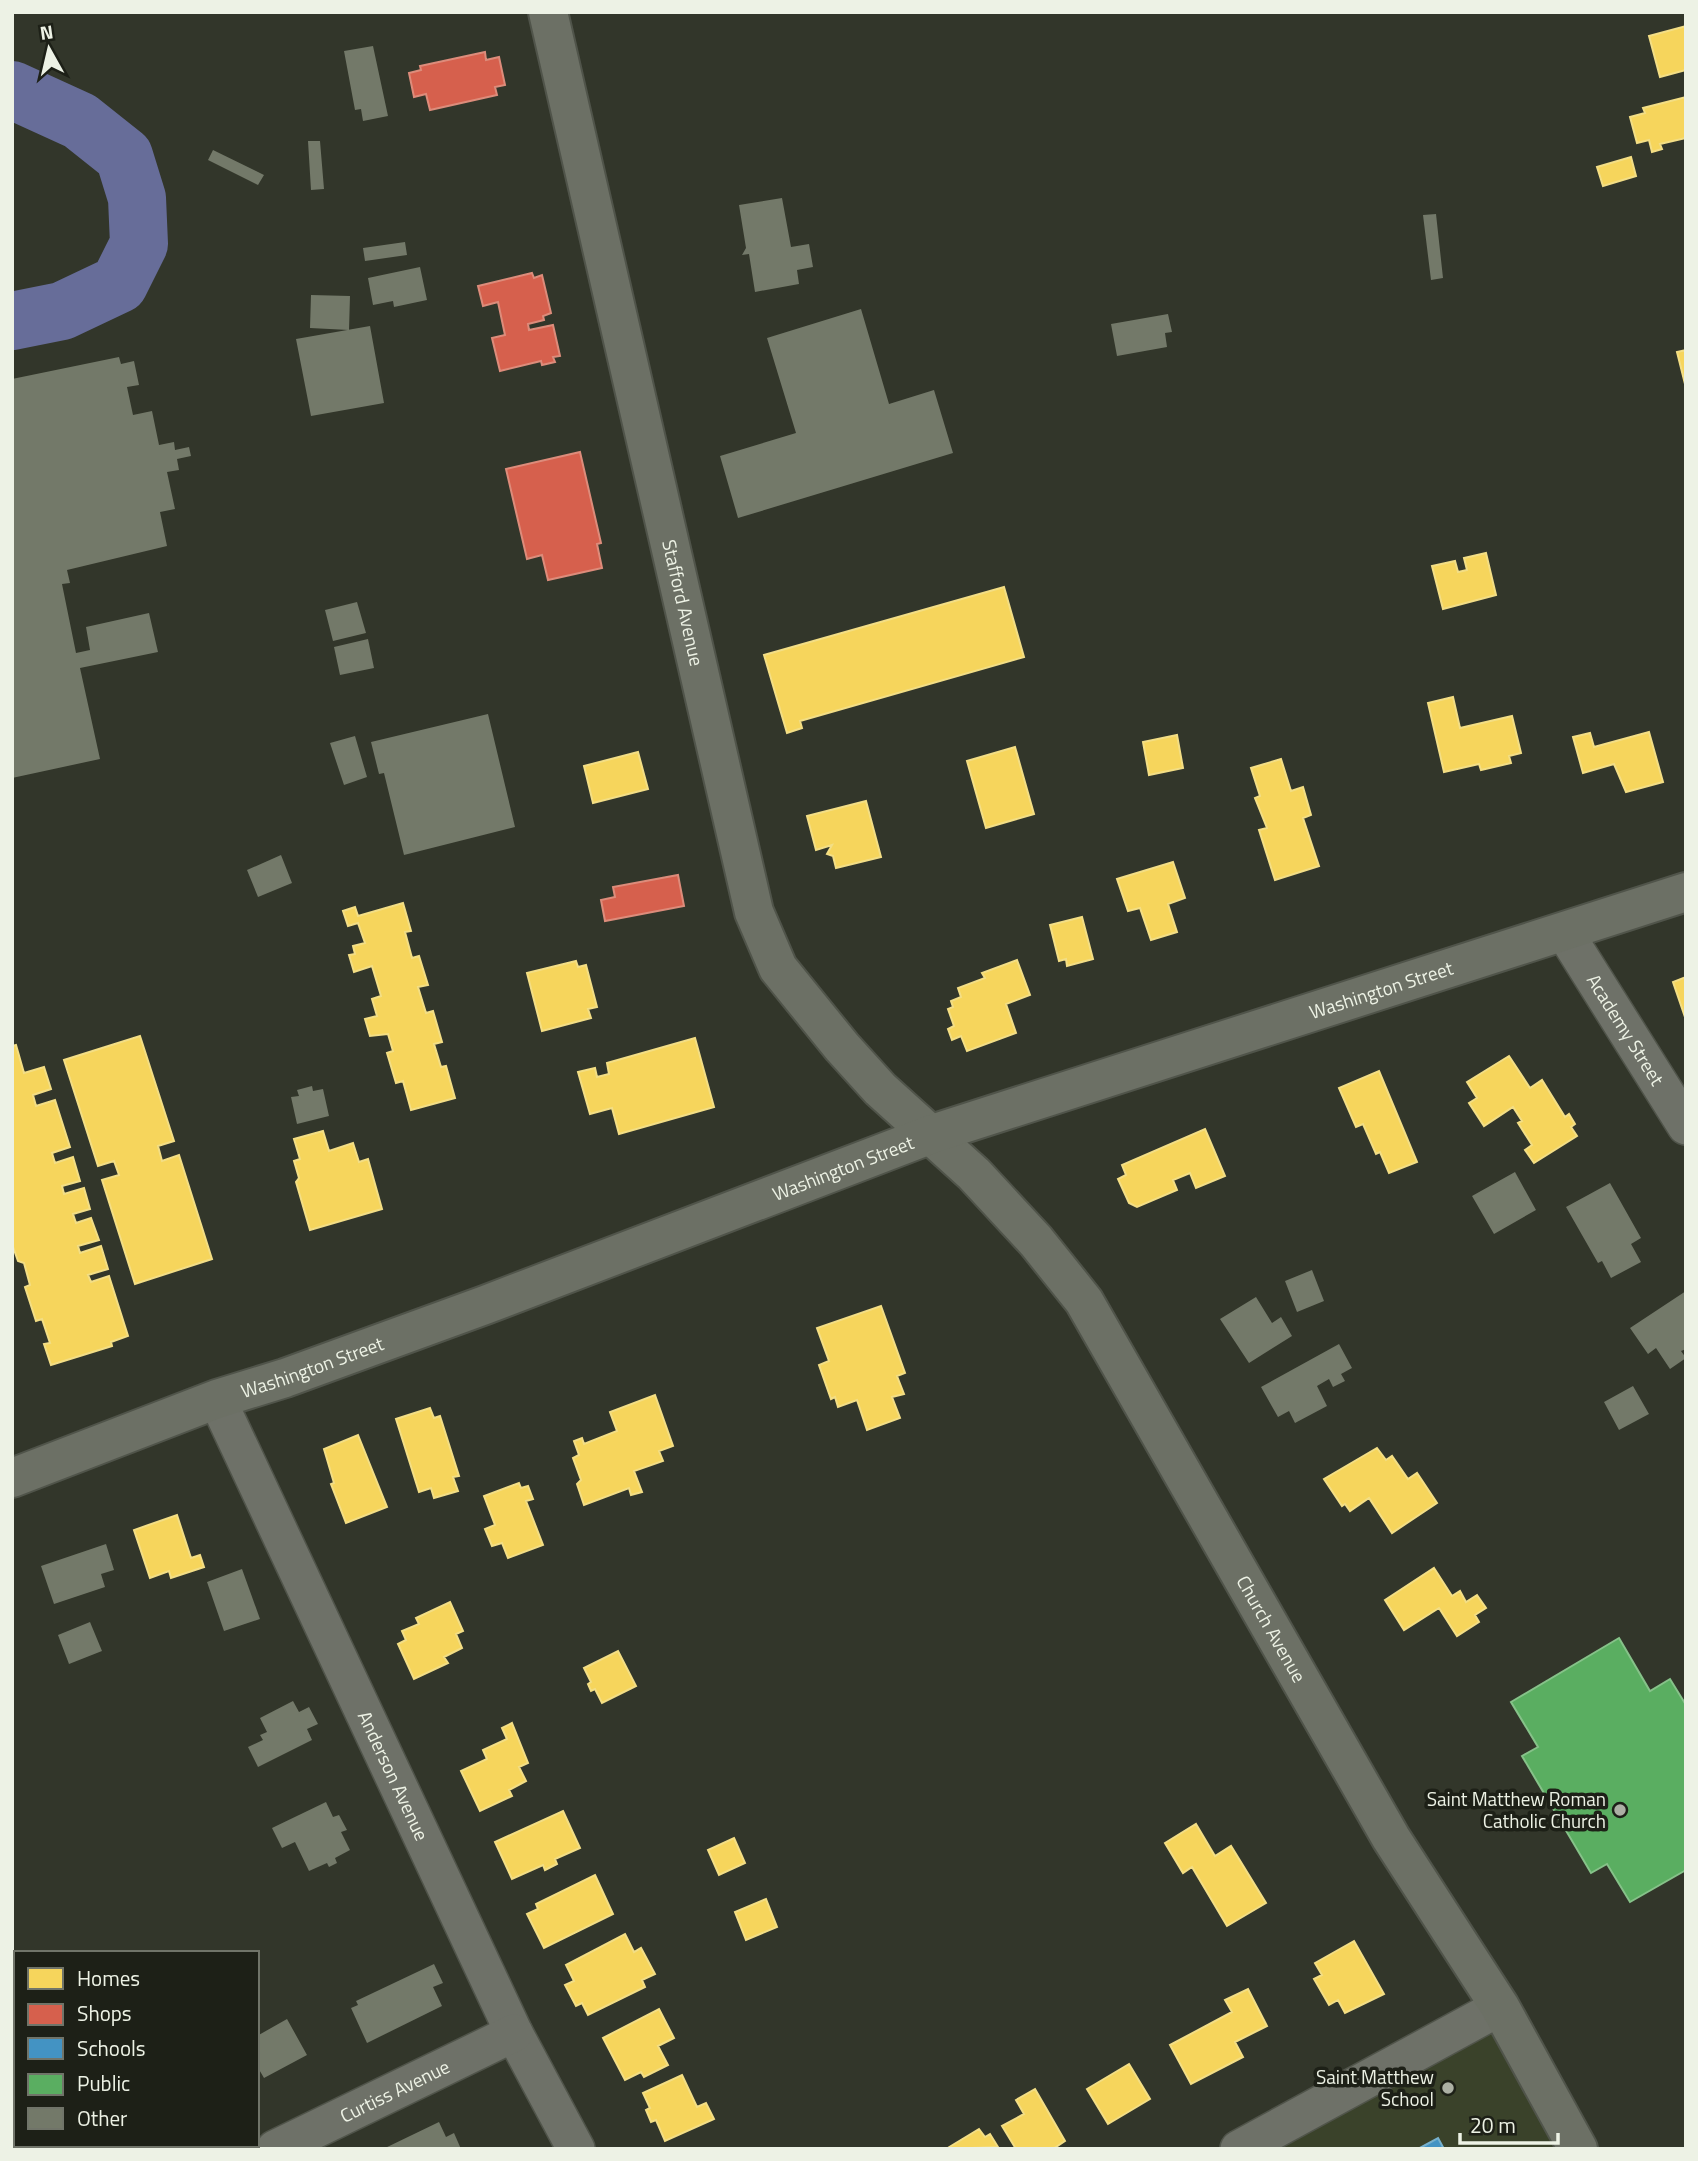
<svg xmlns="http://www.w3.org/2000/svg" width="1698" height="2161" font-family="'Titillium Web',sans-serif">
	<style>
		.built { fill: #3a422a }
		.homes { fill: #f6d55c; stroke: #f3de85; stroke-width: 2 }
		.shops { fill: #d6604d; stroke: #dd8c7b; stroke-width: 2 }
		.schools { fill: #4393c3; stroke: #76b0cd; stroke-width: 2 }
		.public { fill: #5aae61; stroke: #86c289; stroke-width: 2 }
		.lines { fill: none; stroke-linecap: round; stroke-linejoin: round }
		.river { stroke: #676d99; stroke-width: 58 }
		.building { fill: #737969 }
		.street-casing { stroke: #50544a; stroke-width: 40 }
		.secondary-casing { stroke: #50544a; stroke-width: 42 }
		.street { stroke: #6e7168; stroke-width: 37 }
		.secondary { stroke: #6c7065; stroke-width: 38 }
		.poi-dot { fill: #acb0a4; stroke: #1d2017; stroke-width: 2.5 }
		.labels { text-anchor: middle; stroke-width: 7; stroke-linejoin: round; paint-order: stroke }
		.street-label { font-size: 19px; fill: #edf2e5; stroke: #1d2017 }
		.poi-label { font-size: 19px; fill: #edf2e5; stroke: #1d2017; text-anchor: end }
	</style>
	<rect width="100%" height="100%" fill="#32362a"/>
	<path class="built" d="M 1500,2007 L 1578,2149 L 1239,2149 Z"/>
	<path class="homes" d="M 1686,26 L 1686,70 L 1660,77 L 1649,36 Z
		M 1686,97 L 1686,138 L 1660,144 L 1662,149 L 1652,152 L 1649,140 L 1637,143 L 1630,117 L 1645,113 L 1643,108 Z
		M 1631,157 L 1636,176 L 1603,186 L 1597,167 Z
		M 1686,350 L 1686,388 L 1677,352 Z
		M 1486,553 L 1496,595 L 1443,609 L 1432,566 L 1455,561 L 1458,572 L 1467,570 L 1464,558 Z
		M 1004,587 L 1024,657 L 800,721 L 802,728 L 787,733 L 764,655 Z
		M 1453,697 L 1460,728 L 1512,716 L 1521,753 L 1509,756 L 1511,763 L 1481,770 L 1479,764 L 1444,772 L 1428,703 Z
		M 1649,732 L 1663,782 L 1626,792 L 1614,764 L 1583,773 L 1573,737 L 1590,733 L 1594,747 Z
		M 1177,735 L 1183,768 L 1149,775 L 1143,742 Z
		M 1015,747 L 1034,814 L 986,828 L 967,761 Z
		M 638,752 L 648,789 L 593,803 L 584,766 Z
		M 1281,759 L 1291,791 L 1303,787 L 1311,815 L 1303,818 L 1319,866 L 1275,880 L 1259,830 L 1267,828 L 1255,798 L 1260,796 L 1251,768 Z
		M 866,801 L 881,857 L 836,868 L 833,856 L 827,854 L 832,845 L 816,850 L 807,816 Z
		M 1173,862 L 1185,898 L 1168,904 L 1177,932 L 1151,940 L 1140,908 L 1128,911 L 1117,879 Z
		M 403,903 L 411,931 L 405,932 L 412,958 L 419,956 L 428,985 L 418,987 L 426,1013 L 433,1011 L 442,1042 L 434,1044 L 441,1067 L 446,1066 L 455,1098 L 411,1110 L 403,1081 L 396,1083 L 387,1053 L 393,1051 L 388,1034 L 370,1036 L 365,1019 L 377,1016 L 372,999 L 381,996 L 372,966 L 354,972 L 349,955 L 355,954 L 353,946 L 365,943 L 358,923 L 348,926 L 343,911 L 355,907 L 358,916 Z
		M 1082,917 L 1093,959 L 1067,966 L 1066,959 L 1059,961 L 1050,925 Z
		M 1017,960 L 1030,995 L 1006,1004 L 1016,1033 L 967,1051 L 961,1036 L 952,1040 L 948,1029 L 954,1026 L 948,1009 L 953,1007 L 951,1001 L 961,997 L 958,988 L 985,978 L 982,973 Z
		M 576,961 L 578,967 L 586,965 L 597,1007 L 588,1009 L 591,1018 L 542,1031 L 527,973 Z
		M 1686,977 L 1686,1020 L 1673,982 Z
		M 140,1036 L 174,1141 L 158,1146 L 162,1161 L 179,1155 L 212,1259 L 135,1284 L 102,1180 L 119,1175 L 114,1161 L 98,1166 L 64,1060 Z
		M 695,1038 L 714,1107 L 619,1134 L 612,1108 L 590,1114 L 578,1072 L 595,1068 L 597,1077 L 609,1074 L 607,1063 Z
		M 16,1045 L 24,1073 L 44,1067 L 51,1089 L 33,1095 L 36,1106 L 55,1100 L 70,1147 L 52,1153 L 55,1163 L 73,1157 L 80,1181 L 62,1186 L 64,1194 L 84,1188 L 90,1209 L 73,1214 L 76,1223 L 91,1218 L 99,1240 L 78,1246 L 80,1253 L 101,1246 L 108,1269 L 88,1275 L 91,1282 L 109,1276 L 128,1336 L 111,1342 L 112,1346 L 51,1365 L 44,1344 L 50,1343 L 42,1319 L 36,1321 L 25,1287 L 30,1285 L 24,1263 L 18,1261 L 12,1244 L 12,1046 Z
		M 1509,1056 L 1530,1088 L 1542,1080 L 1565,1117 L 1569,1114 L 1575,1124 L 1571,1127 L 1577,1136 L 1534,1163 L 1525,1150 L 1532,1145 L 1518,1123 L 1522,1121 L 1513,1107 L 1484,1126 L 1469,1103 L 1477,1098 L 1467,1082 Z
		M 1379,1071 L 1417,1162 L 1389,1173 L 1380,1152 L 1376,1154 L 1363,1124 L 1356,1127 L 1339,1088 Z
		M 1205,1129 L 1225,1176 L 1196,1188 L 1190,1173 L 1173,1180 L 1177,1190 L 1137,1207 L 1129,1203 L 1118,1179 L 1126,1175 L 1122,1165 Z
		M 323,1131 L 329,1151 L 353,1143 L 359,1162 L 368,1159 L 382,1209 L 310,1230 L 296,1182 L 299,1178 L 294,1161 L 300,1159 L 294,1139 Z
		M 881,1306 L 905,1373 L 897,1376 L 904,1394 L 892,1397 L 900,1418 L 867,1430 L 857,1400 L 838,1407 L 835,1397 L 831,1399 L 819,1365 L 829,1361 L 817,1328 Z
		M 655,1395 L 673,1446 L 659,1451 L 663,1461 L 634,1471 L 642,1492 L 631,1495 L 629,1488 L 584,1505 L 577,1484 L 581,1480 L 573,1458 L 579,1455 L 574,1441 L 582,1438 L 584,1444 L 617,1431 L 610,1412 Z
		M 430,1408 L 434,1418 L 440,1416 L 459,1476 L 453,1477 L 458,1491 L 434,1498 L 431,1488 L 419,1492 L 396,1419 Z
		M 358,1435 L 387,1507 L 346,1523 L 331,1484 L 334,1483 L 324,1449 Z
		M 1377,1448 L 1386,1460 L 1392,1456 L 1408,1479 L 1417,1473 L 1437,1503 L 1392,1533 L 1369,1498 L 1350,1511 L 1345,1504 L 1342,1506 L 1324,1479 Z
		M 519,1483 L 521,1488 L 528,1486 L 533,1499 L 526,1501 L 543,1545 L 508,1558 L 502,1543 L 492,1546 L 485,1529 L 495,1525 L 484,1496 Z
		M 177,1515 L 191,1558 L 200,1555 L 204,1567 L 171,1578 L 169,1571 L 150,1578 L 134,1530 Z
		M 1434,1568 L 1452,1596 L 1460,1591 L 1466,1602 L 1477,1595 L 1486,1608 L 1475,1615 L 1479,1622 L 1457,1636 L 1439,1608 L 1404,1630 L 1385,1600 Z
		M 450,1602 L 463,1631 L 456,1634 L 462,1648 L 444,1657 L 448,1663 L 414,1679 L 398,1644 L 406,1640 L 402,1631 L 419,1624 L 416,1618 Z
		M 618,1651 L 636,1686 L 602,1703 L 595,1689 L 591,1691 L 588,1684 L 591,1682 L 584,1668 Z
		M 512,1723 L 528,1763 L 519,1767 L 526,1781 L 509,1790 L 512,1796 L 480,1811 L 461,1771 L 487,1759 L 483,1750 L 507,1739 L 502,1728 Z
		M 563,1811 L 580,1848 L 555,1859 L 557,1864 L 545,1870 L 543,1865 L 512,1879 L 495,1842 Z
		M 1196,1824 L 1215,1856 L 1231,1846 L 1266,1903 L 1227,1926 L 1192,1867 L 1183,1873 L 1165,1843 Z
		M 734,1838 L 745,1863 L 719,1875 L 708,1850 Z
		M 595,1875 L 613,1914 L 544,1948 L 527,1914 L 538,1909 L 536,1904 Z
		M 766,1899 L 777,1927 L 746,1940 L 735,1912 Z
		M 625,1934 L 634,1952 L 641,1948 L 655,1974 L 642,1980 L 645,1987 L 588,2015 L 582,2003 L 576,2006 L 565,1985 L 574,1981 L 566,1965 Z
		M 1354,1941 L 1384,1994 L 1345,2013 L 1338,2000 L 1329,2005 L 1314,1979 L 1322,1975 L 1315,1963 Z
		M 1248,1989 L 1267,2026 L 1235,2042 L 1243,2057 L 1191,2084 L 1170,2045 L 1232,2012 L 1225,2000 Z
		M 659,2009 L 674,2038 L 658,2046 L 668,2065 L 644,2077 L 641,2072 L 625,2080 L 603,2038 Z
		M 1129,2064 L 1150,2099 L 1108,2124 L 1087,2089 Z
		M 682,2075 L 697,2107 L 706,2103 L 714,2119 L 665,2141 L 656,2120 L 651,2122 L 646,2110 L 650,2108 L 643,2093 Z
		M 1035,2089 L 1065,2141 L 1053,2149 L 1016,2149 L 1002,2126 L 1024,2114 L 1016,2100 Z
		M 979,2129 L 985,2137 L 990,2134 L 998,2147 L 946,2149 Z"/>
	<path class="shops" d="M 485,52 L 486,60 L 499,57 L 505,85 L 495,87 L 497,95 L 430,110 L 426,94 L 414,97 L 409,73 L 421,70 L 420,66 Z
		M 532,273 L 534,278 L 542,275 L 551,313 L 543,316 L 544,320 L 528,324 L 529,330 L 553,325 L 560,356 L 553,357 L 555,362 L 542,365 L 541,361 L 500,371 L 492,338 L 505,335 L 498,302 L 483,306 L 478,286 Z
		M 580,452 L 601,543 L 597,544 L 602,568 L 548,580 L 542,555 L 527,559 L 506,469 Z
		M 678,875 L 684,906 L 605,921 L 601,900 L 615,897 L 613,887 Z"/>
	<path class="schools" d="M 1438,2138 L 1444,2149 L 1418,2149 Z"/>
	<path class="public" d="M 1619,1638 L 1650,1691 L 1670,1679 L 1686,1705 L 1686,1870 L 1630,1902 L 1607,1864 L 1591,1873 L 1522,1756 L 1538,1747 L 1511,1702 Z"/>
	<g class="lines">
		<path class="river" d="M 12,90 L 80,121 L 124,156 L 137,198 L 139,244 L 119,284 L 62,311 L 12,321"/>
	</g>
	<path class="building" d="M 373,46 L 388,116 L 363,121 L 361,109 L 355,110 L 344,51 Z
		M 308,141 L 320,141 L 324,189 L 311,190 Z
		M 213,150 L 264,175 L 258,185 L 208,160 Z
		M 782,198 L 791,247 L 809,244 L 813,267 L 797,270 L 799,284 L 755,292 L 749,254 L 742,255 L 746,248 L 739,205 Z
		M 1436,214 L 1443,278 L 1431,280 L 1423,215 Z
		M 405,242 L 407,255 L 365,261 L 363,248 Z
		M 420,267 L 427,300 L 394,307 L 393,301 L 373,305 L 368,278 Z
		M 311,295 L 350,296 L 349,330 L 310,328 Z
		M 861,309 L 889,404 L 934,390 L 953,453 L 738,518 L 720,456 L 796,433 L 767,338 Z
		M 1168,314 L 1172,332 L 1165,333 L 1167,347 L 1117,356 L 1111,324 Z
		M 370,326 L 384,403 L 311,416 L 296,339 Z
		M 119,357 L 121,364 L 134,361 L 139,385 L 127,387 L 133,415 L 152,411 L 159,445 L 174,442 L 175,450 L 189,447 L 191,456 L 177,459 L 179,470 L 167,472 L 175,509 L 160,512 L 167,546 L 67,570 L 70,583 L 62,584 L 76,653 L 90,650 L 86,627 L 149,613 L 158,652 L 80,668 L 100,759 L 12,778 L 12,379 Z
		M 357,602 L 366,633 L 333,641 L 325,610 Z
		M 368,639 L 374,668 L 340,675 L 334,647 Z
		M 488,714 L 515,827 L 404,855 L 384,773 L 379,774 L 371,742 Z
		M 355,736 L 367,777 L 344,785 L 330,743 Z
		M 281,855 L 292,883 L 258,897 L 247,870 Z
		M 312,1086 L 313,1091 L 323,1089 L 329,1116 L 297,1124 L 291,1097 L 299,1096 L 297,1090 Z
		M 1515,1172 L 1536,1210 L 1494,1234 L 1472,1196 Z
		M 1610,1183 L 1641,1238 L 1631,1244 L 1641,1262 L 1611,1278 L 1602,1261 L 1598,1263 L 1566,1207 Z
		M 1312,1270 L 1324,1301 L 1297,1312 L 1285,1281 Z
		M 1686,1291 L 1686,1349 L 1681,1351 L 1686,1358 L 1670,1369 L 1656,1348 L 1648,1354 L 1630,1328 Z
		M 1256,1297 L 1272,1323 L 1281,1317 L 1292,1336 L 1249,1363 L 1220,1319 Z
		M 1339,1344 L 1352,1368 L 1341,1374 L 1345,1381 L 1333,1387 L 1329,1379 L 1317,1386 L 1327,1406 L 1295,1423 L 1289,1411 L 1278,1417 L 1261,1387 Z
		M 1633,1386 L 1649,1414 L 1619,1430 L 1604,1402 Z
		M 106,1544 L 114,1570 L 101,1574 L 105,1587 L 54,1604 L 41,1566 Z
		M 242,1569 L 260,1619 L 224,1631 L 207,1582 Z
		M 90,1622 L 102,1651 L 69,1664 L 58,1635 Z
		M 293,1701 L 299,1712 L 309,1707 L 318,1724 L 307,1729 L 312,1740 L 258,1767 L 248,1747 L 263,1740 L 260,1735 L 267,1732 L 260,1718 Z
		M 326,1802 L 333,1817 L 339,1815 L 347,1830 L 341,1832 L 350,1850 L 335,1858 L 337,1863 L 329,1867 L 327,1863 L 309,1871 L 295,1842 L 282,1848 L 272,1828 Z
		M 434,1964 L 443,1983 L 433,1987 L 442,2006 L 367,2043 L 351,2008 L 358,2005 L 356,2001 Z
		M 287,2019 L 307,2055 L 264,2078 L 257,2066 L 257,2036 Z
		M 439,2122 L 446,2137 L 454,2133 L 461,2149 L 383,2149 Z
		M 133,2145 L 166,2145 L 158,2149 L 135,2149 Z"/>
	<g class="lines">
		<g class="street-casing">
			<g id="street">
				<path id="s1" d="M 1565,933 L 1686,1126"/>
				<path id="s2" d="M 217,1399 L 514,2033 L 576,2149"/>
				<path id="s3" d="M 275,2149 L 514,2033"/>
				<path d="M 1239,2149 L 1500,2007"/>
			</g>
		</g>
		<g class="secondary-casing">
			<g id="secondary">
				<path id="s4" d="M 548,12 L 754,912 L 778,968 L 842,1047 L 880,1089 L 974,1174 L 1036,1241 L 1084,1301 L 1391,1838 L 1500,2007 L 1578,2149"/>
				<path id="s5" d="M 12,1478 L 217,1399 L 285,1378 L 485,1305 L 932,1134 L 1686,892"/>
			</g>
		</g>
		<use href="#street" class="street"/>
		<use href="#secondary" class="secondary"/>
	</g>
	<g class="poi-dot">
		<circle cx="1620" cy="1810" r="7"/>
		<circle cx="1448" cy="2088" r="7"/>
	</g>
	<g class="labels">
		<g class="street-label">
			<text dy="7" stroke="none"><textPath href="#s4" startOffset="606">Stafford Avenue</textPath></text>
			<text dy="7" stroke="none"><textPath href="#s5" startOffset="1454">Washington Street</textPath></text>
			<text dy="7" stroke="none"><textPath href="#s1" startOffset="114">Academy Street</textPath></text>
			<text dy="7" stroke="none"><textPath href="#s5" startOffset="887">Washington Street</textPath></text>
			<text dy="7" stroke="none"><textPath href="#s5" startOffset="320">Washington Street</textPath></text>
			<text dy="7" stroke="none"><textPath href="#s4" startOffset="1815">Church Avenue</textPath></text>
			<text dy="7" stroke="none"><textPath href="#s2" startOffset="416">Anderson Avenue</textPath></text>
			<text dy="7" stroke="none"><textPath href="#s3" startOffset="133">Curtiss Avenue</textPath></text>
		</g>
		<g class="poi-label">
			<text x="1606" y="1806">Saint Matthew Roman<tspan x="1606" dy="22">Catholic Church</tspan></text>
			<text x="1434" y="2084">Saint Matthew<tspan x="1434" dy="22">School</tspan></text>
		</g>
	</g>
	<rect width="1698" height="2161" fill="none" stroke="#edf2e5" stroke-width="28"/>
	<rect x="14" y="1951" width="245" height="196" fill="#1d2017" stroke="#707469" stroke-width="2"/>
	<rect x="28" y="1968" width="35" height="21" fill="#f6d55c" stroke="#707469" stroke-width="2"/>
	<text x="77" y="1986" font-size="21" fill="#edf2e5">Homes</text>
	<rect x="28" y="2004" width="35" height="21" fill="#d6604d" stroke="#707469" stroke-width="2"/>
	<text x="77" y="2021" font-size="21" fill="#edf2e5">Shops</text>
	<rect x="28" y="2038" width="35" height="21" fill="#4393c3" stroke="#707469" stroke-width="2"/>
	<text x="77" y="2056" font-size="21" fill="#edf2e5">Schools</text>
	<rect x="28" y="2074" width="35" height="21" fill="#5aae61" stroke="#707469" stroke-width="2"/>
	<text x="77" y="2091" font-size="21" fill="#edf2e5">Public</text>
	<rect x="28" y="2108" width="35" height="21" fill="#737969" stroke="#707469" stroke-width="2"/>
	<text x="77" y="2126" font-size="21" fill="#edf2e5">Other</text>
	<g transform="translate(49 49) rotate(352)" stroke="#1d2017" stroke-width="5" paint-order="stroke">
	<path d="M0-5L12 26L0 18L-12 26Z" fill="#edf2e5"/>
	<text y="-10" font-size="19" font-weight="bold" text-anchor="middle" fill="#edf2e5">N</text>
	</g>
	<path d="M1460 2133v10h98v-10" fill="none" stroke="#edf2e5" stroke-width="3.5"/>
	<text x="1470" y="2133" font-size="21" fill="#edf2e5" stroke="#1d2017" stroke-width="5" paint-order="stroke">20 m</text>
</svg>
